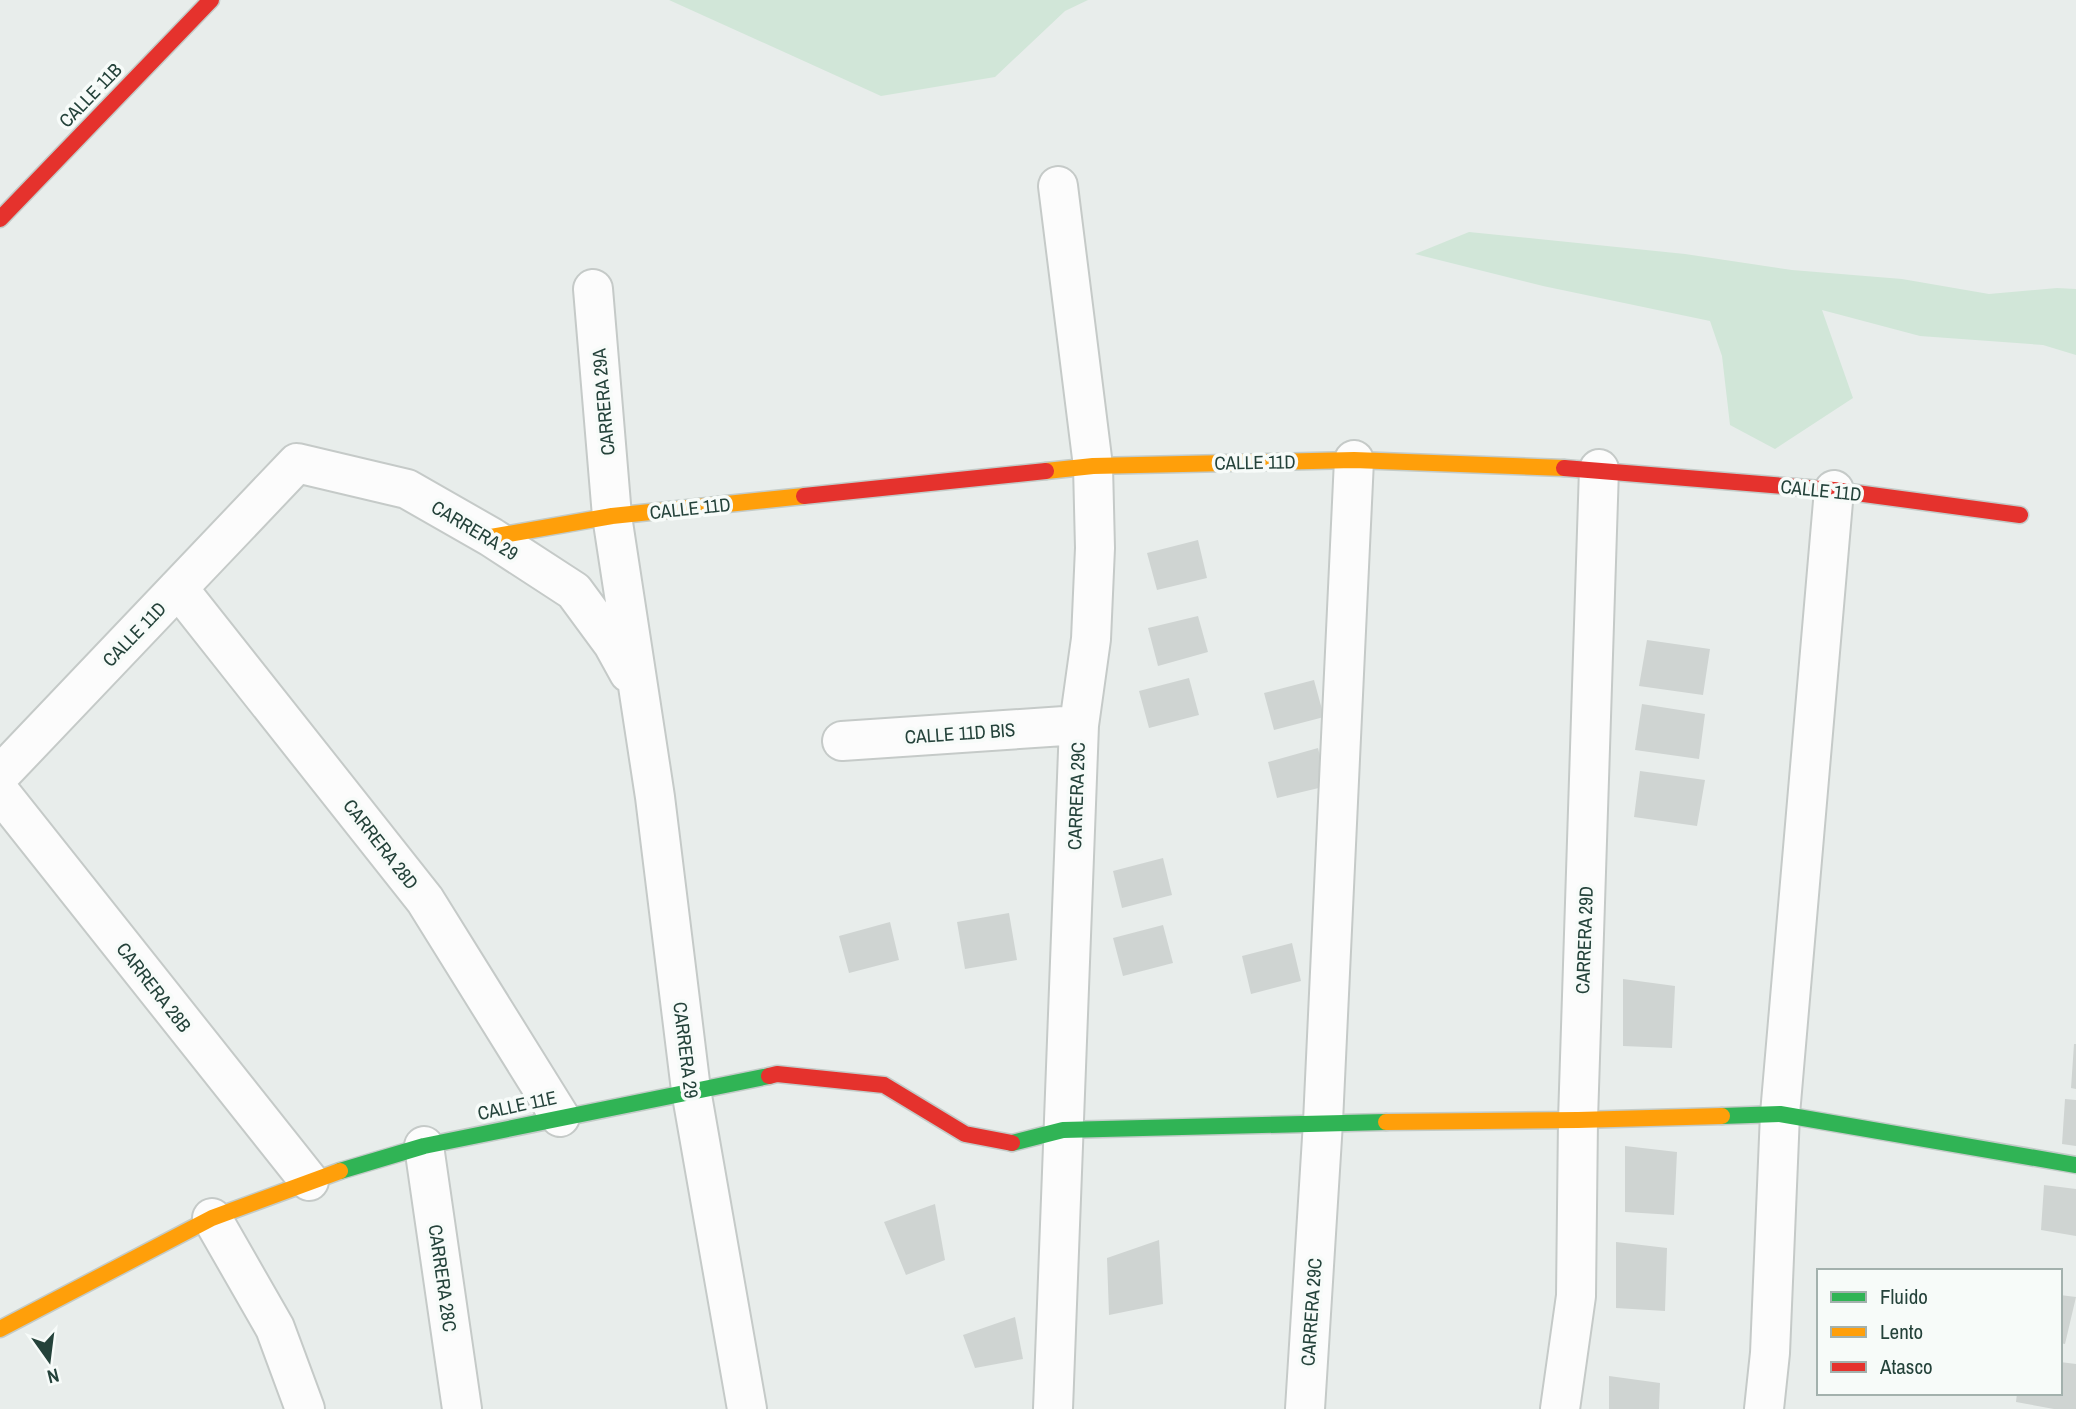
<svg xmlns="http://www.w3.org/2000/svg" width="2076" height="1409" font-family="'Archivo Narrow',sans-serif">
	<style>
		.green { fill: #d1e6d8 }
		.building { fill: #cfd4d2 }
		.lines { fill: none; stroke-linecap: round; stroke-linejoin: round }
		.street-casing { stroke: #c5cac8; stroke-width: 42 }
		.fast-casing { stroke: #c3cbc8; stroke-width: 19 }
		.slow-casing { stroke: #c3cbc8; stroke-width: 19 }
		.jam-casing { stroke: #c3cbc8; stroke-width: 19 }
		.street { stroke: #fcfcfc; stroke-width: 38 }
		.fast { stroke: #30b455; stroke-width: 16 }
		.slow { stroke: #ff9f0a; stroke-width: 16 }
		.jam { stroke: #e5322d; stroke-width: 16 }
		.labels { text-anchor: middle; stroke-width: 7; stroke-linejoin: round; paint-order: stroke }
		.street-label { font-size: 19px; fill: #24423a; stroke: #f7fbf9 }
	</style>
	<rect width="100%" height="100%" fill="#e8edeb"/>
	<path class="green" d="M 669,0 L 1088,0 L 1065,11 L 995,77 L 881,96 Z
		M 1469,232 L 1685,254 L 1792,270 L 1902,279 L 1989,294 L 2057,288 L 2076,289 L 2076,355 L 2043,345 L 1920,336 L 1822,310 L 1853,398 L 1775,449 L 1730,425 L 1722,356 L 1710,321 L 1543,286 L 1415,254 Z"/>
	<path class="building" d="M 1198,540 L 1207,578 L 1157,590 L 1147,553 Z
		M 1198,616 L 1208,652 L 1158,666 L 1148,628 Z
		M 1647,640 L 1710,649 L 1703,695 L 1639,686 Z
		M 1189,678 L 1199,715 L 1149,728 L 1139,691 Z
		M 1314,680 L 1324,717 L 1274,730 L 1264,693 Z
		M 1642,704 L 1705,714 L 1699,759 L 1635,750 Z
		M 1318,748 L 1327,786 L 1277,798 L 1268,762 Z
		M 1640,771 L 1705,780 L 1697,826 L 1634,817 Z
		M 1163,858 L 1172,895 L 1122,908 L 1113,871 Z
		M 1009,913 L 1017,960 L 965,969 L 957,922 Z
		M 890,922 L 899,960 L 849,973 L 839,936 Z
		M 1163,925 L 1173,963 L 1123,976 L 1113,938 Z
		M 1292,943 L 1301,981 L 1251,994 L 1242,956 Z
		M 1623,979 L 1675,986 L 1672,1048 L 1623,1046 Z
		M 2074,1044 L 2076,1044 L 2076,1089 L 2071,1088 Z
		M 2065,1099 L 2076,1100 L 2076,1146 L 2062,1144 Z
		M 1625,1146 L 1677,1152 L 1674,1215 L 1625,1212 Z
		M 2044,1185 L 2076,1189 L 2076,1236 L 2041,1230 Z
		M 935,1204 L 945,1260 L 906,1275 L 884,1222 Z
		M 1159,1240 L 1163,1304 L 1109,1315 L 1107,1258 Z
		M 1616,1242 L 1667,1248 L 1665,1311 L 1616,1308 Z
		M 2060,1295 L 2076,1297 L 2065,1344 L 2060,1343 Z
		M 1015,1317 L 1023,1359 L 975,1368 L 963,1335 Z
		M 2060,1362 L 2076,1364 L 2076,1409 L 2054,1409 L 2016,1402 L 2017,1393 L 2060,1393 Z
		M 1609,1376 L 1660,1383 L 1659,1409 L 1609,1409 Z"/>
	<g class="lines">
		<g class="street-casing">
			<path id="street" d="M 593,289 L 612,516 L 655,797 L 691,1090 L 747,1409
				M 178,588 L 425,900 L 560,1117
				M 842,741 L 1079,725
				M 0,775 L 297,463 L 407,489 L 491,537 L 574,591 L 613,644 L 629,673
				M 0,792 L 309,1181
				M 424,1146 L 462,1409
				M 212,1218 L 275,1328 L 305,1409
				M 1053,1409 L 1079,725 L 1091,639 L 1095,548 L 1093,466 L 1058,186
				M 1305,1409 L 1323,1122 L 1354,460
				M 1560,1409 L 1576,1296 L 1578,1120 L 1599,469
				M 1764,1409 L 1770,1353 L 1780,1114 L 1834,490"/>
		</g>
		<g class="fast-casing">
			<path id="fast" d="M 1722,1116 L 1780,1114 L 2076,1165
				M 1012,1143 L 1063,1130 L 1386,1122
				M 340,1171 L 424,1146 L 769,1076"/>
		</g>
		<g class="slow-casing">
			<path id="slow" d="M 1046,471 L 1093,466 L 1354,460 L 1564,468
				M 491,537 L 612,516 L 804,496
				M 1386,1122 L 1578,1120 L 1722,1116
				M 0,1329 L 212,1218 L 340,1171"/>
		</g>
		<g class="jam-casing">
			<path id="jam" d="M 0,219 L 211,0
				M 1564,468 L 1834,490 L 2020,515
				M 804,496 L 1046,471
				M 769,1076 L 777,1074 L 884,1085 L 965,1134 L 1012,1143"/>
		</g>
		<use href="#street" class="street"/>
		<use href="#fast" class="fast"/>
		<use href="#slow" class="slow"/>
		<use href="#jam" class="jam"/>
	</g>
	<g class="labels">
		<g class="street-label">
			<text transform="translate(90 95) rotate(-46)" y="7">CALLE 11B</text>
			<text transform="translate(603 402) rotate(-95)" y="7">CARRERA 29A</text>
			<text transform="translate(1255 462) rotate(-1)" y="7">CALLE 11D</text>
			<text transform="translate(1821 490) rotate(6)" y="7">CALLE 11D</text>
			<text transform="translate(690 508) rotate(-6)" y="7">CALLE 11D</text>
			<text transform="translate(475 530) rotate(31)" y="7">CARRERA 29</text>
			<text transform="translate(134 634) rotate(-46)" y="7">CALLE 11D</text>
			<text transform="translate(960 733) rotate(-4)" y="7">CALLE 11D BIS</text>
			<text transform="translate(1076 796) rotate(-88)" y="7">CARRERA 29C</text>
			<text transform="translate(381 844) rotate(52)" y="7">CARRERA 28D</text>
			<text transform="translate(1584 940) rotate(-88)" y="7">CARRERA 29D</text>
			<text transform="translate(154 987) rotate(52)" y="7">CARRERA 28B</text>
			<text transform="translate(686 1050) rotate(83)" y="7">CARRERA 29</text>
			<text transform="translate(517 1105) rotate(-12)" y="7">CALLE 11E</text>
			<text transform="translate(443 1278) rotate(82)" y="7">CARRERA 28C</text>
			<text transform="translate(1311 1312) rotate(-86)" y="7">CARRERA 29C</text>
		</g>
	</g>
	<rect x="1817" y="1269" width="245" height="126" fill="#f7fbf9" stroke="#a3b1ad" stroke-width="2"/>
	<rect x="1831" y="1292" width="35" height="10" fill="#30b455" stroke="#a3b1ad" stroke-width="2"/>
	<text x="1880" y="1304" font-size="21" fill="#24423a">Fluido</text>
	<rect x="1831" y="1327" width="35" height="10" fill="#ff9f0a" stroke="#a3b1ad" stroke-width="2"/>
	<text x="1880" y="1339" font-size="21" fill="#24423a">Lento</text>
	<rect x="1831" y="1362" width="35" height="10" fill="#e5322d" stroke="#a3b1ad" stroke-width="2"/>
	<text x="1880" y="1374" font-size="21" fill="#24423a">Atasco</text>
	<g transform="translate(49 1360) rotate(166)" stroke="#f7fbf9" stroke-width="5" paint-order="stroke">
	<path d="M0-5L12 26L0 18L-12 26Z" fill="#24423a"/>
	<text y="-10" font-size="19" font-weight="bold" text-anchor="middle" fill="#24423a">N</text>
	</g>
</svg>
